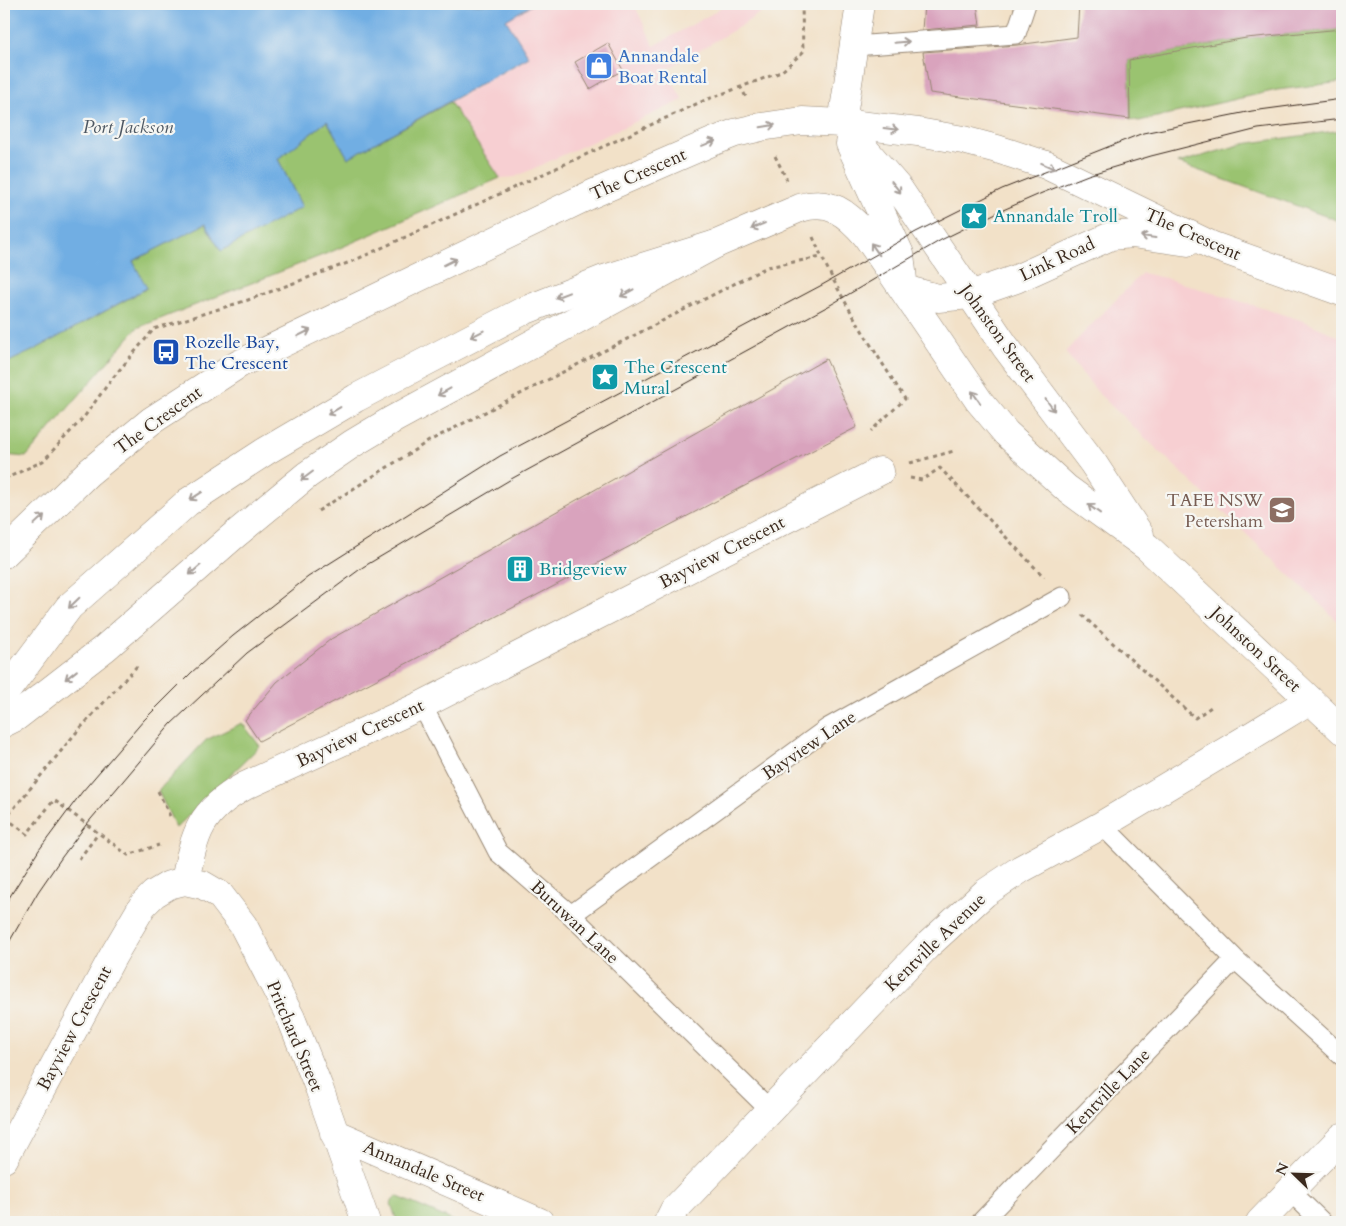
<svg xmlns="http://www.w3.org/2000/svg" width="1346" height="1226" font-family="Cardo,serif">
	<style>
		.built { fill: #f7cfd2 }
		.green { fill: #9ac36f; stroke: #6a7646 }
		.water { fill: #71aee3; stroke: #566c80 }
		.building { fill: #d9a3bd }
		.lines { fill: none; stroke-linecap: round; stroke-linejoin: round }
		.service-casing { stroke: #968673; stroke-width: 21 }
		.minor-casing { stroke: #968673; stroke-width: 29 }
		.primary-casing { stroke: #968673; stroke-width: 29 }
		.trunk-casing { stroke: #968673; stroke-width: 29 }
		.path { stroke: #968673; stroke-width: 3; stroke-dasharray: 4 4; stroke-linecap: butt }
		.service { stroke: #fff; stroke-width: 19 }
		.minor { stroke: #fff; stroke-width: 28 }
		.primary { stroke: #fff; stroke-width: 28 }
		.trunk { stroke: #fff; stroke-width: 28 }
		.tram { stroke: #3b2a1e; stroke-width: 1 }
		.oneway { stroke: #a79f9a }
		.labels { text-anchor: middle; stroke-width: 4.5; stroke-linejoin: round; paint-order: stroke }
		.shop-label { font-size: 18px; fill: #366cbe; stroke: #f6f6f2; text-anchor: start }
		.street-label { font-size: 18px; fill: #3b2a1e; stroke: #f6f6f2 }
		.culture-label { font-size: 18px; fill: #0d838f; stroke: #f6f6f2; text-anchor: start }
		.transit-label { font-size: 18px; fill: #164399; stroke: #f6f6f2; text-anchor: start }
		.education-label { font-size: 18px; fill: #785e54; stroke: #f6f6f2; text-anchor: end }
		.water-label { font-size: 19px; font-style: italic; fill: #4e5863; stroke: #f6f6f2 }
	</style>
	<rect width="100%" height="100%" fill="#f6f6f2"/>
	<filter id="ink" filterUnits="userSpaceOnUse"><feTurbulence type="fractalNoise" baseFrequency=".02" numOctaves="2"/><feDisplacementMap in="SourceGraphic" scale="10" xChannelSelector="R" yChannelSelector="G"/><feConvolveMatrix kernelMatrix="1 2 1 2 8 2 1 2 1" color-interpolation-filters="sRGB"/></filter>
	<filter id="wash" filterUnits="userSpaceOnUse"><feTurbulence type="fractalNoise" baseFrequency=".0096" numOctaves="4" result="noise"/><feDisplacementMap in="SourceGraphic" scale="20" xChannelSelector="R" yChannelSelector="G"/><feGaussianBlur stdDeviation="1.12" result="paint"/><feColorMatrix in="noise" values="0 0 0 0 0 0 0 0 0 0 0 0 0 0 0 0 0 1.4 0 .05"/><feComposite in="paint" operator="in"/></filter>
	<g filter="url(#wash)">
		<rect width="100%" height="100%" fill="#f2e1c8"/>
		<path class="built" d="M 533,4 L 634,4 L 654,46 L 713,13 L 725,4 L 772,4 L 744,24 L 666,70 L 683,100 L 515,177 L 500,178 L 450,102 L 529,58 L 506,20 Z
			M 1142,273 L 1165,278 L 1304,321 L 1342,338 L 1342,625 L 1100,395 L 1065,352 Z"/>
		<path class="green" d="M 1342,29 L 1342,82 L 1277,90 L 1139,121 L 1130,119 L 1129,60 L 1246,38 Z
			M 450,102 L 500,178 L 333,251 L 137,328 L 26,457 L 4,455 L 4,364 L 34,350 L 146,289 L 133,261 L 205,224 L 221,251 L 302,207 L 278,159 L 327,121 L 348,158 Z
			M 1342,130 L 1342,222 L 1178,163 L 1243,144 Z
			M 242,723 L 260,746 L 176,828 L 158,791 L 206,740 Z
			M 396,1196 L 456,1222 L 397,1222 L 391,1203 Z"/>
		<path class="water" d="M 4,4 L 533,4 L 506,20 L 529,57 L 348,158 L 327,121 L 278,159 L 302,207 L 221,251 L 205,224 L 133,261 L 147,288 L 34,350 L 4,364 Z"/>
		<g id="blocks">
			<path class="building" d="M 924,4 L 977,4 L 980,25 L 922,30 Z
				M 1079,4 L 1342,4 L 1342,29 L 1246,38 L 1129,60 L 1130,119 L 930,93 L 923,52 L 1017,45 L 1077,37 Z
				M 608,43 L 623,70 L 590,89 L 575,62 Z
				M 826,359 L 857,427 L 259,741 L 245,720 L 277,682 L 331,639 Z"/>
		</g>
	</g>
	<g filter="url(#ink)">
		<use href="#blocks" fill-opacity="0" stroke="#968673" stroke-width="1"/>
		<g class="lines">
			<g class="service-casing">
				<path id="service" d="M 854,46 L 1016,34 L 1026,4
					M 422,705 L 498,852 L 571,915 L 770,1110
					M 1102,825 L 1235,959 L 1342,1056
					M 571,915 L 828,728 L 1062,597
					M 1290,1191 L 1322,1222
					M 981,1222 L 1235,959"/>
			</g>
			<g class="minor-casing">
				<path id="minor" d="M 842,123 L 860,4
					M 185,881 C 195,832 200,811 245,786 L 422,705 L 880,471
					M 334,1133 L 540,1222
					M 4,1159 L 113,956 L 143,905 L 154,894 L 169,885 L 185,881 L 203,885 L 220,895 L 243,925 L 291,1018 L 319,1088 L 366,1222
					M 668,1222 L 674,1210 L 927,946 L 985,893 L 1021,869 L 1102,825 L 1248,738 L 1310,700
					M 1260,1222 L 1342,1137"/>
			</g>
			<g class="primary-casing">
				<path id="primary" d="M 842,123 L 899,189 L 1005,346 L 1093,463 L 1140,535
					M 850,144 L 900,254 L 903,280
					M 904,289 L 938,298 L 970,295 L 1016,279 L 1111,236 L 1132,234 L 1188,242
					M 4,554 L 88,473 L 151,421 L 239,364 L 592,194 L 712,142 L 735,133 L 761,127 L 802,121 L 842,123 L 918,132 L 963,140 L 997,149 L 1046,165 L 1213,246 L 1342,292
					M 4,694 L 69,607 L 188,502 L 266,451 L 356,398 L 521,312 L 604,279 L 716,244 L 800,208 C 830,199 847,213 866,235 L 979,401 L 1006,433 L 1066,488 L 1147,547 L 1342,730"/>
			</g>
			<g class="trunk-casing">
				<path id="trunk" d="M 4,723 L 16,717 L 105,648 L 231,538 L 307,475 L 352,444 L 392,420 L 716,244"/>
			</g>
			<path class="path" d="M 740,86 L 747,99
				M 775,156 L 787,180
				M 813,237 C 837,294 872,347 905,399 L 871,431
				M 910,463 L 954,451
				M 4,476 L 9,477 L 43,461 L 84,417 L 111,380 L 154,329 L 248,300 L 353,261 L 703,101 L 781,72 L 803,52 L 802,4
				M 910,478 L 922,480 L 940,468 L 1044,577
				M 4,484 L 9,477
				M 318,511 L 429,441 L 767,267 L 821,257
				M 1082,615 L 1195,718 L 1214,705
				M 137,666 L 75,734 L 6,818 L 27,834 L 54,800 L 128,855 L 159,845
				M 158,791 L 170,816
				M 79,859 L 98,834"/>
			<use href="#service" class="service"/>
			<use href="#minor" class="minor"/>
			<use href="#primary" class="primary"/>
			<use href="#trunk" class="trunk"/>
			<path class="tram" d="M 4,906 L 39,850 L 82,792 L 144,720 L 192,672 L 233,636 L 308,577 L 500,456 L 822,285 L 916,232 L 1002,189 L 1143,133 L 1252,111 L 1342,99
				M 4,951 L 38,892 L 62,857 L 86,825 L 171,724 L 247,653 L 363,567 L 513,478 L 832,304 L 941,240 L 994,214 L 1042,193 L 1088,175 L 1151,156 L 1258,129 L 1342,119"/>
		</g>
		<defs><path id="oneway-shaft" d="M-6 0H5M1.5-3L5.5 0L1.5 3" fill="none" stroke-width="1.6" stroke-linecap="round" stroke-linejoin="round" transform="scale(1.25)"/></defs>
		<g class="oneway">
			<use href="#oneway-shaft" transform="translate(902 42) rotate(-5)"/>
			<use href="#oneway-shaft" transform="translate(768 126) rotate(-9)"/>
			<use href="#oneway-shaft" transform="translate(891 129) rotate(7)"/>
			<use href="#oneway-shaft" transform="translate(709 143) rotate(-22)"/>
			<use href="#oneway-shaft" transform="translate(1048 166) rotate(24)"/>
			<use href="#oneway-shaft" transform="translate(896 187) rotate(52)"/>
			<use href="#oneway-shaft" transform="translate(758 226) rotate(157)"/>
			<use href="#oneway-shaft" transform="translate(1148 237) rotate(-172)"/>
			<use href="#oneway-shaft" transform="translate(875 249) rotate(-125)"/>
			<use href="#oneway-shaft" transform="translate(450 262) rotate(-26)"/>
			<use href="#oneway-shaft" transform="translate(627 293) rotate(151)"/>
			<use href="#oneway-shaft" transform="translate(562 295) rotate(159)"/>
			<use href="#oneway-shaft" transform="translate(304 333) rotate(-26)"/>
			<use href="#oneway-shaft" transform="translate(477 334) rotate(153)"/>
			<use href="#oneway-shaft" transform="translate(444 392) rotate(151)"/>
			<use href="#oneway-shaft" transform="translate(976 397) rotate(-125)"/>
			<use href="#oneway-shaft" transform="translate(1050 405) rotate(53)"/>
			<use href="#oneway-shaft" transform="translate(334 411) rotate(149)"/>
			<use href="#oneway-shaft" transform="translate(307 476) rotate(143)"/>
			<use href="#oneway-shaft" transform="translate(196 496) rotate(147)"/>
			<use href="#oneway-shaft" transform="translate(1094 509) rotate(-144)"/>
			<use href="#oneway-shaft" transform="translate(39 520) rotate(-43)"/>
			<use href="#oneway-shaft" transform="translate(195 570) rotate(139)"/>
			<use href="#oneway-shaft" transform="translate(74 603) rotate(136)"/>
			<use href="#oneway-shaft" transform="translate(71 675) rotate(142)"/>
		</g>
	</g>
	<defs>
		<g id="shop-square" transform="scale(1.4375)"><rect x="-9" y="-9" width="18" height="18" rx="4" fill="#3f7fe0" stroke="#f6f6f2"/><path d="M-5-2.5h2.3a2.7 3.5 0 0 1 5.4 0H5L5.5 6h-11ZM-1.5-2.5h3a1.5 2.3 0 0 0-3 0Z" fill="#fff"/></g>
		<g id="sight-square" transform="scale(1.4375)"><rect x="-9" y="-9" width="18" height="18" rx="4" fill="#0f9aa8" stroke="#f6f6f2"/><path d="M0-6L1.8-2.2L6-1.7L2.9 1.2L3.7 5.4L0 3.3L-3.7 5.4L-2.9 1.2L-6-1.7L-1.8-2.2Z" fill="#fff"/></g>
		<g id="bus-square" transform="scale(1.4375)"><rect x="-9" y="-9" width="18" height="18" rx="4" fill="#1a4fb4" stroke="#f6f6f2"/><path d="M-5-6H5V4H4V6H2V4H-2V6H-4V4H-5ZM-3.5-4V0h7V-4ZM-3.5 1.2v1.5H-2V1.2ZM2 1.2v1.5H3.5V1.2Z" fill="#fff"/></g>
		<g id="university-square" transform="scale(1.4375)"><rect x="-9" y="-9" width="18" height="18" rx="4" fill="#8d6e63" stroke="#f6f6f2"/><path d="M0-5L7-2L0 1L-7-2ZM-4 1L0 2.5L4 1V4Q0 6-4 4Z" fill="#fff"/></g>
		<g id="building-square" transform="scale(1.4375)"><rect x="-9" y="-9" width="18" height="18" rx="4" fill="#0f9aa8" stroke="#f6f6f2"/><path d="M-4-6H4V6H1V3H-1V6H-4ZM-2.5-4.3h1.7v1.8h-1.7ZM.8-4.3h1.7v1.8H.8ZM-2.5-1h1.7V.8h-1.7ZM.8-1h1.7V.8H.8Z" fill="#fff"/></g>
	</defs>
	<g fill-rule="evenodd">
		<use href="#shop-square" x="599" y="66"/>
		<use href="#sight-square" x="974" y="216"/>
		<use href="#bus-square" x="166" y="352"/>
		<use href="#sight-square" x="605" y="377"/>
		<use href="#university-square" x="1282" y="510"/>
		<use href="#building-square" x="520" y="569"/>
	</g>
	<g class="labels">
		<g class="shop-label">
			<text x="618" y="62">Annandale<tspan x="618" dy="21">Boat Rental</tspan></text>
		</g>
		<g class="street-label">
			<text transform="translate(638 174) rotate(-24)" y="6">The Crescent</text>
			<text transform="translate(1193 234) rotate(24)" y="6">The Crescent</text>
			<text transform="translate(1057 259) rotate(-25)" y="6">Link Road</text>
			<text transform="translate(998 333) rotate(54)" y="6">Johnston Street</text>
			<text transform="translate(158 420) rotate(-36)" y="6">The Crescent</text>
			<text transform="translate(722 552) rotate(-27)" y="6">Bayview Crescent</text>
			<text transform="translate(1256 649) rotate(43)" y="6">Johnston Street</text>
			<text transform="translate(360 733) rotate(-25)" y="6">Bayview Crescent</text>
			<text transform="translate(809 745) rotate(-34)" y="6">Bayview Lane</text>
			<text transform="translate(575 922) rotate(43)" y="6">Buruwan Lane</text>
			<text transform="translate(935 942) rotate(-44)" y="6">Kentville Avenue</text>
			<text transform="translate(74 1028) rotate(-62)" y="6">Bayview Crescent</text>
			<text transform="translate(295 1036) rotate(67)" y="6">Pritchard Street</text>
			<text transform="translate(1108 1091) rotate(-46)" y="6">Kentville Lane</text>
			<text transform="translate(424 1171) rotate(23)" y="6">Annandale Street</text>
		</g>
		<g class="culture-label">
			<text x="993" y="222">Annandale Troll</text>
			<text x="624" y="373">The Crescent<tspan x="624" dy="21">Mural</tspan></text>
			<text x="539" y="575">Bridgeview</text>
		</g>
		<g class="transit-label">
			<text x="185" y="348">Rozelle Bay,<tspan x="185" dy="21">The Crescent</tspan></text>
		</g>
		<g class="education-label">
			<text x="1263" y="506">TAFE NSW<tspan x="1263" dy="21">Petersham</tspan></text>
		</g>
		<g class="water-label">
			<text x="128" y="133">Port Jackson</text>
		</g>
	</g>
	<rect width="1346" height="1226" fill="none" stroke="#f6f6f2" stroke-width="20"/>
	<g transform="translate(1294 1174) rotate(293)" stroke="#f6f6f2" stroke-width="4" paint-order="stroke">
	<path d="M0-4L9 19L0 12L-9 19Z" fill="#3b2a1e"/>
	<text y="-8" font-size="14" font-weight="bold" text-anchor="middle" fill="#3b2a1e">N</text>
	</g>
</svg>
